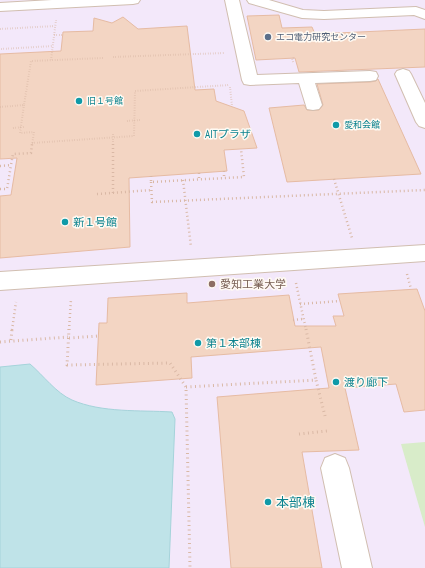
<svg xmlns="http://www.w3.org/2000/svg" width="425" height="568" font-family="'PT Sans Narrow','Noto Sans JP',sans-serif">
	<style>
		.education { fill: #f3e8fa }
		.green { fill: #d8ecc9 }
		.water { fill: #bfe3e8; stroke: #a5d3da }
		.building { fill: #f3d5c3; stroke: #e6bba3 }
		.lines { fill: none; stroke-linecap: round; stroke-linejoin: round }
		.minor-casing { stroke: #d1beb0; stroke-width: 2 }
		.path-far2 { stroke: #d9b8a5; stroke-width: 2; stroke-dasharray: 0.5 2; stroke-linecap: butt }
		.path-far1 { stroke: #d9b8a5; stroke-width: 2.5; stroke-dasharray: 1 3; stroke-linecap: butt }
		.path { stroke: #d9b8a5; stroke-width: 3; stroke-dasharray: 1 3.5; stroke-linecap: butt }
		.minor { fill: #fff; fill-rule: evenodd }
		.service-dot { fill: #5c6f8a; stroke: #fffaf3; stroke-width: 1.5 }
		.culture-dot { fill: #0f9aa8; stroke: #fffaf3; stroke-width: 1.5 }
		.education-dot { fill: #8d6e63; stroke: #fffaf3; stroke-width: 1.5 }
		.labels { text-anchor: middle; stroke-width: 3; stroke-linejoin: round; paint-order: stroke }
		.far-service-label { font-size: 9px; fill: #4e5e75; stroke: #fffaf3; text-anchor: start }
		.far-culture-label { font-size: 9px; fill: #0d838f; stroke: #fffaf3; text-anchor: start }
		.culture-label { font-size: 11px; fill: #0d838f; stroke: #fffaf3; text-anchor: start }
		.education-label { font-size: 11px; fill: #785e54; stroke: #fffaf3; text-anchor: start }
		.near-culture-label { font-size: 13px; fill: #0d838f; stroke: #fffaf3; text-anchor: start }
	</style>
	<rect width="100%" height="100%" fill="#fdf6ec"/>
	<path class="education" d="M 0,0 L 425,0 L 425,568 L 0,568 Z"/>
	<path class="green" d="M 425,442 L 425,527 L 401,444 Z"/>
	<path class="water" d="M 30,364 C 43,375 56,393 72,400 C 102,413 140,410 172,412 L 175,419 L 169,568 L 0,568 L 0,367 Z"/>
	<path class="building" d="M 279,15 L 282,28 L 312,27 L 315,34 L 425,29 L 425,67 L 299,72 L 295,58 L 256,60 L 247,16 Z
		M 123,17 L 138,29 L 187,26 L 195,90 L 214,89 L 216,101 L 244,111 L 257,148 L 224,150 L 227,171 L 129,178 L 130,247 L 0,258 L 0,196 L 11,195 L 17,158 L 0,159 L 0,54 L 61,51 L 63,32 L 93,31 L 94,18 L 112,23 Z
		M 378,79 L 421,174 L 287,182 L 269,108 L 304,105 L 307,110 L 319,110 L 323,105 L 317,84 L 370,82 L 376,81 Z
		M 417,289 L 425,311 L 425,410 L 404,412 L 396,384 L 345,388 L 359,450 L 302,452 L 322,568 L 231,568 L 217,397 L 329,388 L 321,347 L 191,357 L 192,378 L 96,385 L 99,323 L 107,323 L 108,298 L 187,293 L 187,303 L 289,295 L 295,326 L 336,326 L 333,316 L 344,316 L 338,294 Z"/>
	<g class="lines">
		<g class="minor-casing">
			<path id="minor" d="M 52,0 L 140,0 L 138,3 L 133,4 L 0,11 L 0,3 Z
				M 225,0 L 239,0 L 257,75 L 370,71 L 376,72 L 378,76 L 376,80 L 370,81 L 315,83 L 322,105 L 319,109 L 313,110 L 307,109 L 299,83 L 250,85 L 244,84 L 242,80 Z
				M 247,0 L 269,0 L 303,10 L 324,11 L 416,7 L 425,10 L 425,19 L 414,15 L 324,19 L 302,18 L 249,3 Z
				M 403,69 L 409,71 L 411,74 L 425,103 L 425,128 L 419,126 L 416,122 L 395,74 L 397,71 Z
				M 425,245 L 425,261 L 0,290 L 0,272 Z
				M 335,454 L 345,458 L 349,468 L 372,568 L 342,568 L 321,468 L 325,458 Z"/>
		</g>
		<path class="path-far2" d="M 0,29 L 55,26
			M 54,35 L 63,35
			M 1,49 L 53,46
			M 113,57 L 224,53
			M 51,60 L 56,20
			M 293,62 L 292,58 L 295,58
			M 230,87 L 232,106
			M 24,105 L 20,133 L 34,132 L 32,145
			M 0,107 L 24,105 L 31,61 L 103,58
			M 127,121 L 140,120
			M 13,128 L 24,127
			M 113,134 L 113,145
			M 32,143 L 134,136 L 135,91 L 229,85"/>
		<path class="path-far1" d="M 113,144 L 113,193
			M 0,166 L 11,165 L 13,154 L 31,153 L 32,144
			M 224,171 L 224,178
			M 199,173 L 199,179
			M 151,176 L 151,182 L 244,177 L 241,149
			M 334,179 L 352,238
			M 183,180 L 191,247
			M 151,182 L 152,202 L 425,190
			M 0,189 L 7,189 L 11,165
			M 97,194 L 152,190
			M 407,274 L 411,289
			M 296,283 L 306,330
			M 300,304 L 340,301
			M 293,320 L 303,319
			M 12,330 L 16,302
			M 69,330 L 71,299"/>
		<path class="path" d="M 69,329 L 67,365 L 170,363 L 186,387 L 190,568
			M 306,329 L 316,380
			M 69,338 L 98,336
			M 11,340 L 12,329
			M 0,342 L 68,337
			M 186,387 L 316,380 L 325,416
			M 299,434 L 327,431"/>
		<use href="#minor" class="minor"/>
	</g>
	<circle class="service-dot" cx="268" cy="37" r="4"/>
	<g class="culture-dot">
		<circle cx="79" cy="101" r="4"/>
		<circle cx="336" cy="125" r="4"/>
		<circle cx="197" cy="134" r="4"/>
		<circle cx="65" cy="222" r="4"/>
		<circle cx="198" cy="343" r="4"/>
		<circle cx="336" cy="382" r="4"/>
		<circle cx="268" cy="502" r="4"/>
	</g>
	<circle class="education-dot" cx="212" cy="284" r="4"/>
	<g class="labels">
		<g class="far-service-label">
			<text x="276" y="40">エコ電力研究センター</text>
		</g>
		<g class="far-culture-label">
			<text x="87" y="104">旧１号館</text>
			<text x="344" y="128">愛和会館</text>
		</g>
		<g class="culture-label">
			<text x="205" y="138">AITプラザ</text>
			<text x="73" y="226">新１号館</text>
			<text x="206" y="347">第１本部棟</text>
			<text x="344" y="386">渡り廊下</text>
		</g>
		<g class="education-label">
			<text x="220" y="288">愛知工業大学</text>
		</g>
		<g class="near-culture-label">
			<text x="276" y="507">本部棟</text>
		</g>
	</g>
</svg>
